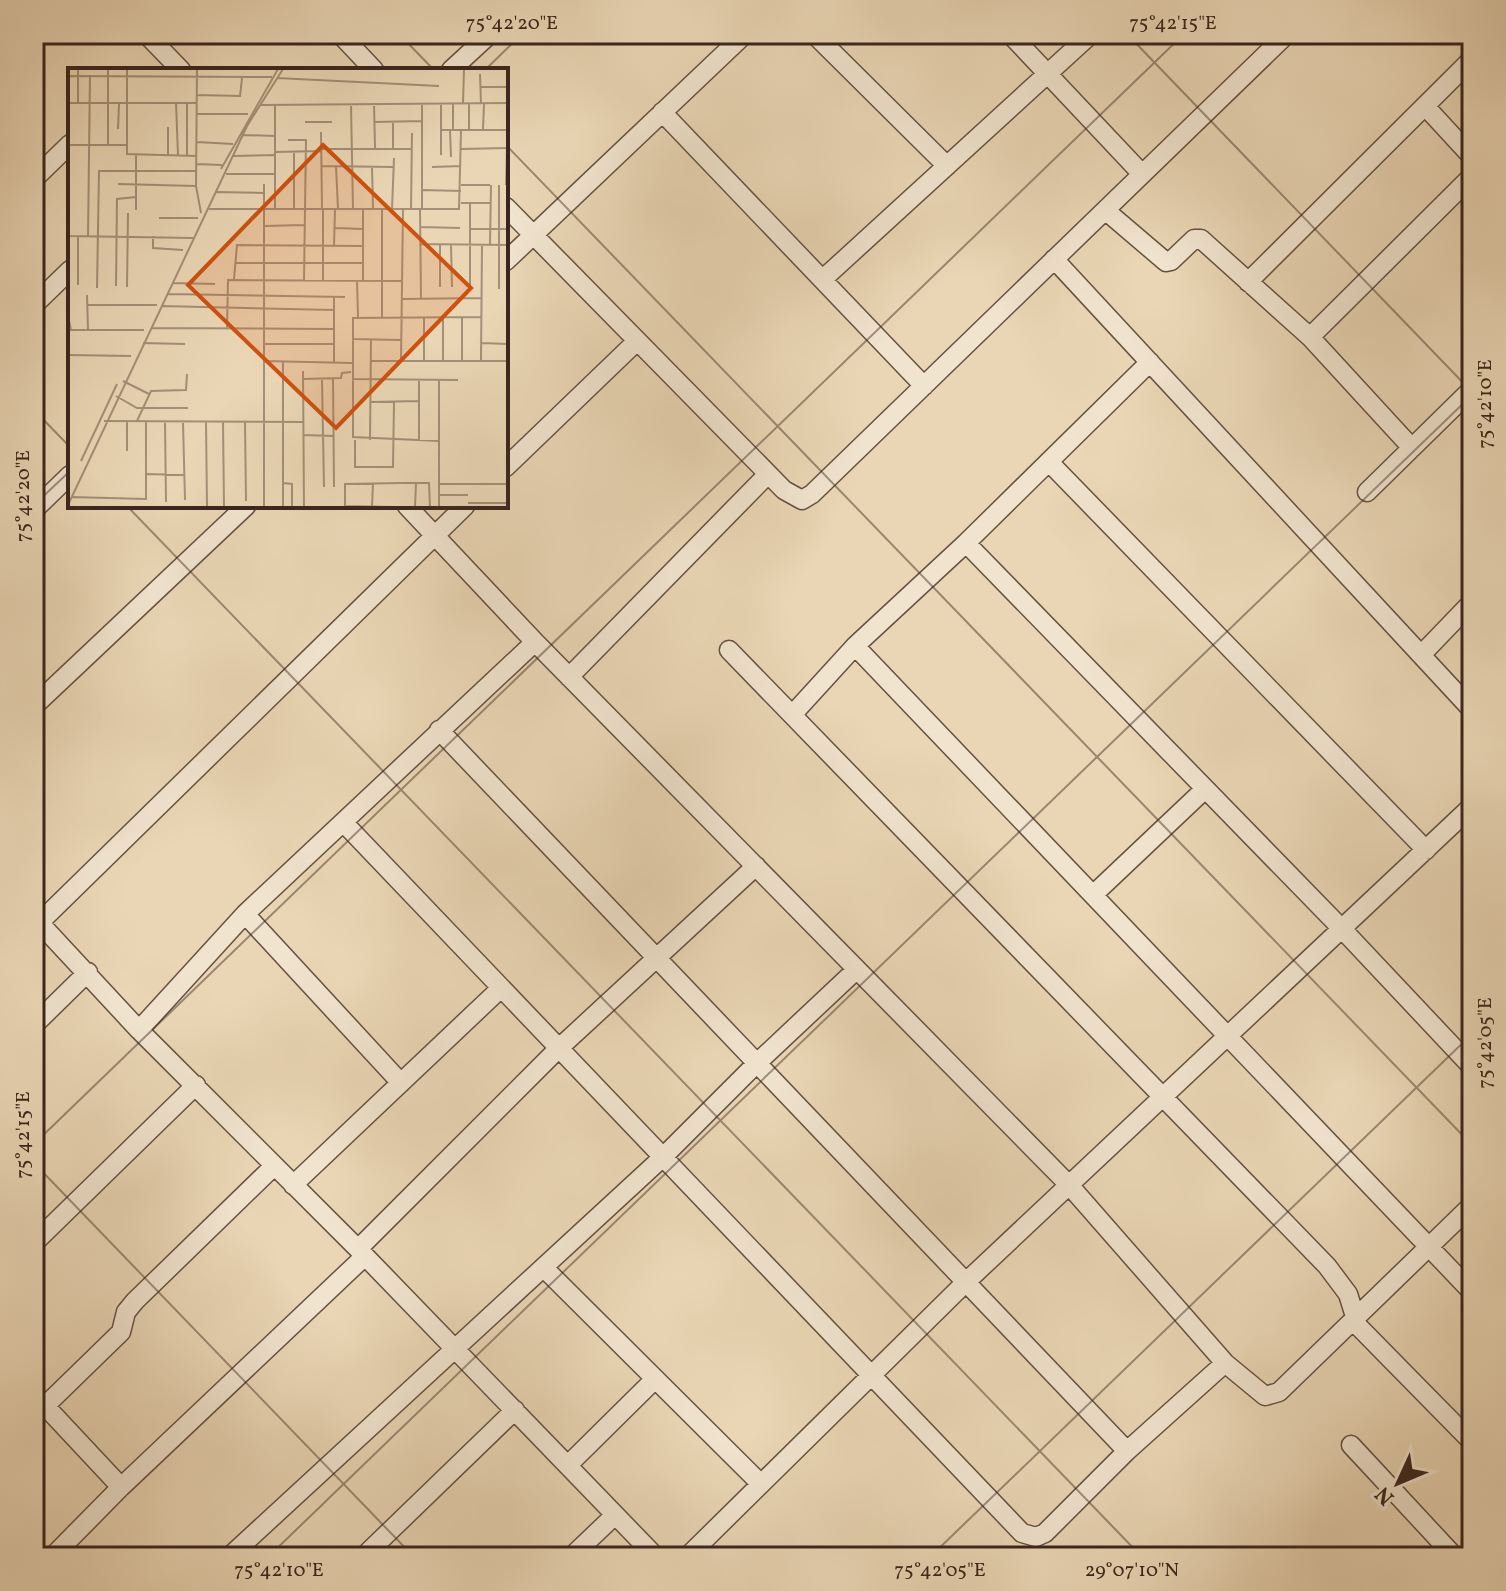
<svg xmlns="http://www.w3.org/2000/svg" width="1506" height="1591" font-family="Vollkorn,serif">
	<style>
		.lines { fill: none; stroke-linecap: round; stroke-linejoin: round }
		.minor-casing { stroke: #665143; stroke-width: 21 }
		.minor { stroke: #f1e4cf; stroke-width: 18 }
		.ticks { fill: none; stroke: #3a251d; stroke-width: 2; stroke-opacity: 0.45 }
		.inset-road { fill: none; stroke: #a48f78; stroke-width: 2 }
		.view { fill: #ce510f; fill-opacity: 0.15; stroke: #ce510f; stroke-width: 4 }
		.inset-edge { fill: none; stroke: #3a251d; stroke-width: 4 }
		.neatline { fill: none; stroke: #3a251d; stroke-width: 3 }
		.ticks-label { font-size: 20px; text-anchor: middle; fill: #3a251d }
	</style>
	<rect width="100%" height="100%" fill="#ead6b5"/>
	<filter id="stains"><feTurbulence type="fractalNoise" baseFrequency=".0025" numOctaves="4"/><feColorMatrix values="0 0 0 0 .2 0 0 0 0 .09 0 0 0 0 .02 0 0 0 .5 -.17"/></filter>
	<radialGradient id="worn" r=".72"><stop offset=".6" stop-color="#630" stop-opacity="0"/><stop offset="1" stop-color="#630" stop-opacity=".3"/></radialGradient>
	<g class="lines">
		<g class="minor-casing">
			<path id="minor" d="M 146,34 L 181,70
				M 340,34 L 374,70
				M 814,34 L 947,166
				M 1010,34 L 1142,174
				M 451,70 L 490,34
				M 1425,106 L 1472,157
				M 662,112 L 924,386
				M 34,179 L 70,144
				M 506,207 L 784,490 L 802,500 L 812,494 L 1287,34
				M 1105,210 L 1166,262 L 1171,261 L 1194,239 L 1201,239 L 1310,337 L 1412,448
				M 1054,259 L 1472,710
				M 506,261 L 745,34
				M 823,279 L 1091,34
				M 1248,282 L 1472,59
				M 34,305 L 70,270
				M 1310,337 L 1472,176
				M 1049,462 L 1426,850
				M 506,467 L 637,341
				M 1367,492 L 1472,389
				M 407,506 L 535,642 L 1070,1186 L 1225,1363 L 1265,1396 L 1279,1392 L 1472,1205
				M 34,510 L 70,475
				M 966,543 L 1343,930 L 1472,1067
				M 855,646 L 1472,1292
				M 729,650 L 1327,1266 L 1348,1294 L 1358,1326 L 1472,1442
				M 1421,655 L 1472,602
				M 569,677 L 768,474
				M 34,706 L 246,506
				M 792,715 L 855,646 L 966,543 L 1150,362
				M 439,730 L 1127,1451
				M 343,822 L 1022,1533 L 1036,1537 L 1045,1533 L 1127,1451 L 1225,1363
				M 1094,894 L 1205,789
				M 245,914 L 401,1083
				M 34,917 L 139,1030 L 365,1256 L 656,1557
				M 39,923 L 465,506
				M 34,1025 L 88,972
				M 139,1030 L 245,914 L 535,642
				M 293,1185 L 500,989
				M 34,1243 L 196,1085
				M 358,1249 L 558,1049 L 756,866
				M 544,1268 L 761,1484
				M 34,1394 L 121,1487
				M 45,1406 L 121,1332 L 126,1312 L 135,1301 L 274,1166
				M 1351,1445 L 1455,1557
				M 568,1465 L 655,1379
				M 52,1557 L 121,1487 L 365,1256
				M 229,1557 L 663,1157 L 757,1063 L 856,970
				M 363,1557 L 515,1410
				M 571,1557 L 615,1515
				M 687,1557 L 967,1281 L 1472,806"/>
		</g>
		<use href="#minor" class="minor"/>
	</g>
	<path class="ticks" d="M 399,34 L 434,70M 1127,34 L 1472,392M 485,70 L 522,34M 506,145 L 1472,1145M 34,410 L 70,447M 34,505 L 70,471M 127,506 L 1142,1557M 34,1144 L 1184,34M 34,1163 L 414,1557M 268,1557 L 1472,395M 930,1557 L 1472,1034"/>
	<g transform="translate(68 68)">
		<rect width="440" height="440" fill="#ead6b5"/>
		<path class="inset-road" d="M 10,1 L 10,35M 40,1 L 40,77M 59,1 L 59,86 L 129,88M 129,1 L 128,118 L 133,145M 412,6 L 413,36M 0,8 L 204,9M 209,10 L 371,18M 413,19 L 440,19M 129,27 L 172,28 L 174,10M 0,35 L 129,35M 108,35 L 110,87M 119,35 L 119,87M 306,35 L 307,80M 373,35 L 373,87M 385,35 L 385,62M 395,35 L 396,1M 0,36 L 1,8M 401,36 L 401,61M 193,37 L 440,35M 283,37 L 285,141M 129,46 L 180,46M 237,54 L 264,54M 307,54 L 354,53M 100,59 L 100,87M 50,61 L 51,36M 415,61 L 416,36M 373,62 L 440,62M 382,62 L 383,89M 253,64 L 254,141M 175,67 L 208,68M 220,72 L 238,72 L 236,213M 129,74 L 165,76M 0,77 L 59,77M 325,80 L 325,53M 254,81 L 344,81M 393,81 L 440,80M 207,84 L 253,83M 226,84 L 226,141M 165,88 L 206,87M 0,89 L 1,64M 128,96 L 154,97M 254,98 L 325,99M 268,98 L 270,141M 304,99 L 305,140M 364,99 L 393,98M 153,101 L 210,1M 158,106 L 207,106M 50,116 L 128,118M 196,116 L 196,439M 393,117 L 422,117M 431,117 L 431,221M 438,117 L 439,80M 355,122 L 393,123M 147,124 L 196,125M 393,135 L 423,135M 295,140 L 295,212M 141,141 L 391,141 L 393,62M 207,141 L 207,37M 314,141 L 314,249M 324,141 L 326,90M 343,141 L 344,65M 354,141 L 354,35M 68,142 L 68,86M 352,142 L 353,231M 91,150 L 130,150M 197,158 L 236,157M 353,159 L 392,160M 267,160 L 296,161M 402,161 L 440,161M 0,168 L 125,170M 1,168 L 1,108M 20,168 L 22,7M 85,168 L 85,180 L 115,182M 353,176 L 440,177M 372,176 L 372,219M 383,176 L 384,219M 422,176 L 423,117M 266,178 L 267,141M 167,195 L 296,195M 166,211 L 169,177 L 296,178M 289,212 L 290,249M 255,213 L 255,141M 105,215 L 147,216M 10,217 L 10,168M 48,218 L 49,131 L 68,129M 59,219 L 60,145M 29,220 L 31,103 L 128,103M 402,220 L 402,135M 100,226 L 277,229M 19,227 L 20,262M 266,230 L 266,295M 334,231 L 413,230M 19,237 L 89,237M 93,238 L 266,242M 0,248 L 3,262 L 76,262M 83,260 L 266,261M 159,261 L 160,212 L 334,213M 284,271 L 333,272M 75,275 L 117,276M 413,275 L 440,276M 196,276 L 266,276M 0,287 L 63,288M 356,292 L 356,249M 375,292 L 375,249M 394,292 L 394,249M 413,292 L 414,176M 196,293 L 284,295M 215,293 L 215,439M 303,293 L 440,293M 333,293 L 335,141M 235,303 L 236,439M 235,311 L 273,310 L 274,305 L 283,304M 265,311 L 266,419M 284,311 L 390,312M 351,311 L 351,372M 254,312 L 256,419M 371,312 L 371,373M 55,313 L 81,326M 48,328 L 69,340 L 120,340M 302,334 L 351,333M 36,353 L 236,354M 59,353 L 59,383M 69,353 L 83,323 L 118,322 L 119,306M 138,353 L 139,439M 177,353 L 178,433M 97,354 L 98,434M 155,354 L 156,439M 115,355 L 117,432M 236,367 L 265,368M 287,372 L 287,399 L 325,399 L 326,334M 302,372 L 303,272M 13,393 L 49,316M 79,406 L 116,407M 215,415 L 224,416 L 224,439M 371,416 L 440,416M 371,427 L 400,427M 3,429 L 78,431 L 78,353M 400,435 L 440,435M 0,437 L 179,58 L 215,1M 277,438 L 327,439M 277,439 L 277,416 L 333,415 L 361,415 L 362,439M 304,439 L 305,415M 347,439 L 348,415M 371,439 L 371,373 L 285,369 L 285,250 L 413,249"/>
		<path class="view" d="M 255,77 L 403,220 L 268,360 L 120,217 Z"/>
		<rect width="440" height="440" class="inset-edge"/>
	</g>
	<rect width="1506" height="1591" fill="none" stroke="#ead6b5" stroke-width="88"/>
	<g transform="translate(1398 1483) rotate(226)" stroke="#f1e4cf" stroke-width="6" paint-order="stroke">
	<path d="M0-6L14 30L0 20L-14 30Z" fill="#3a251d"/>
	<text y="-12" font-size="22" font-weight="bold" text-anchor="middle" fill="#3a251d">N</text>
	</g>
	<rect x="44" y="44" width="1418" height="1503" class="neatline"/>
	<g class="ticks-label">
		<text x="512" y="29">75°42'20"E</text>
		<text x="1173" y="29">75°42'15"E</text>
		<text transform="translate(1484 404) rotate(-90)" y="7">75°42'10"E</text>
		<text transform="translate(22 496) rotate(-90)" y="7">75°42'20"E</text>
		<text transform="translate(1484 1043) rotate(-90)" y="7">75°42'05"E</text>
		<text transform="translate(22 1135) rotate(-90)" y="7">75°42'15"E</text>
		<text x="279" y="1576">75°42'10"E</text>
		<text x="940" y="1576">75°42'05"E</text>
		<text x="1132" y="1576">29°07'10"N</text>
	</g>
	<rect width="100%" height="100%" filter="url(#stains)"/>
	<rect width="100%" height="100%" fill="url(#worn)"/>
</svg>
